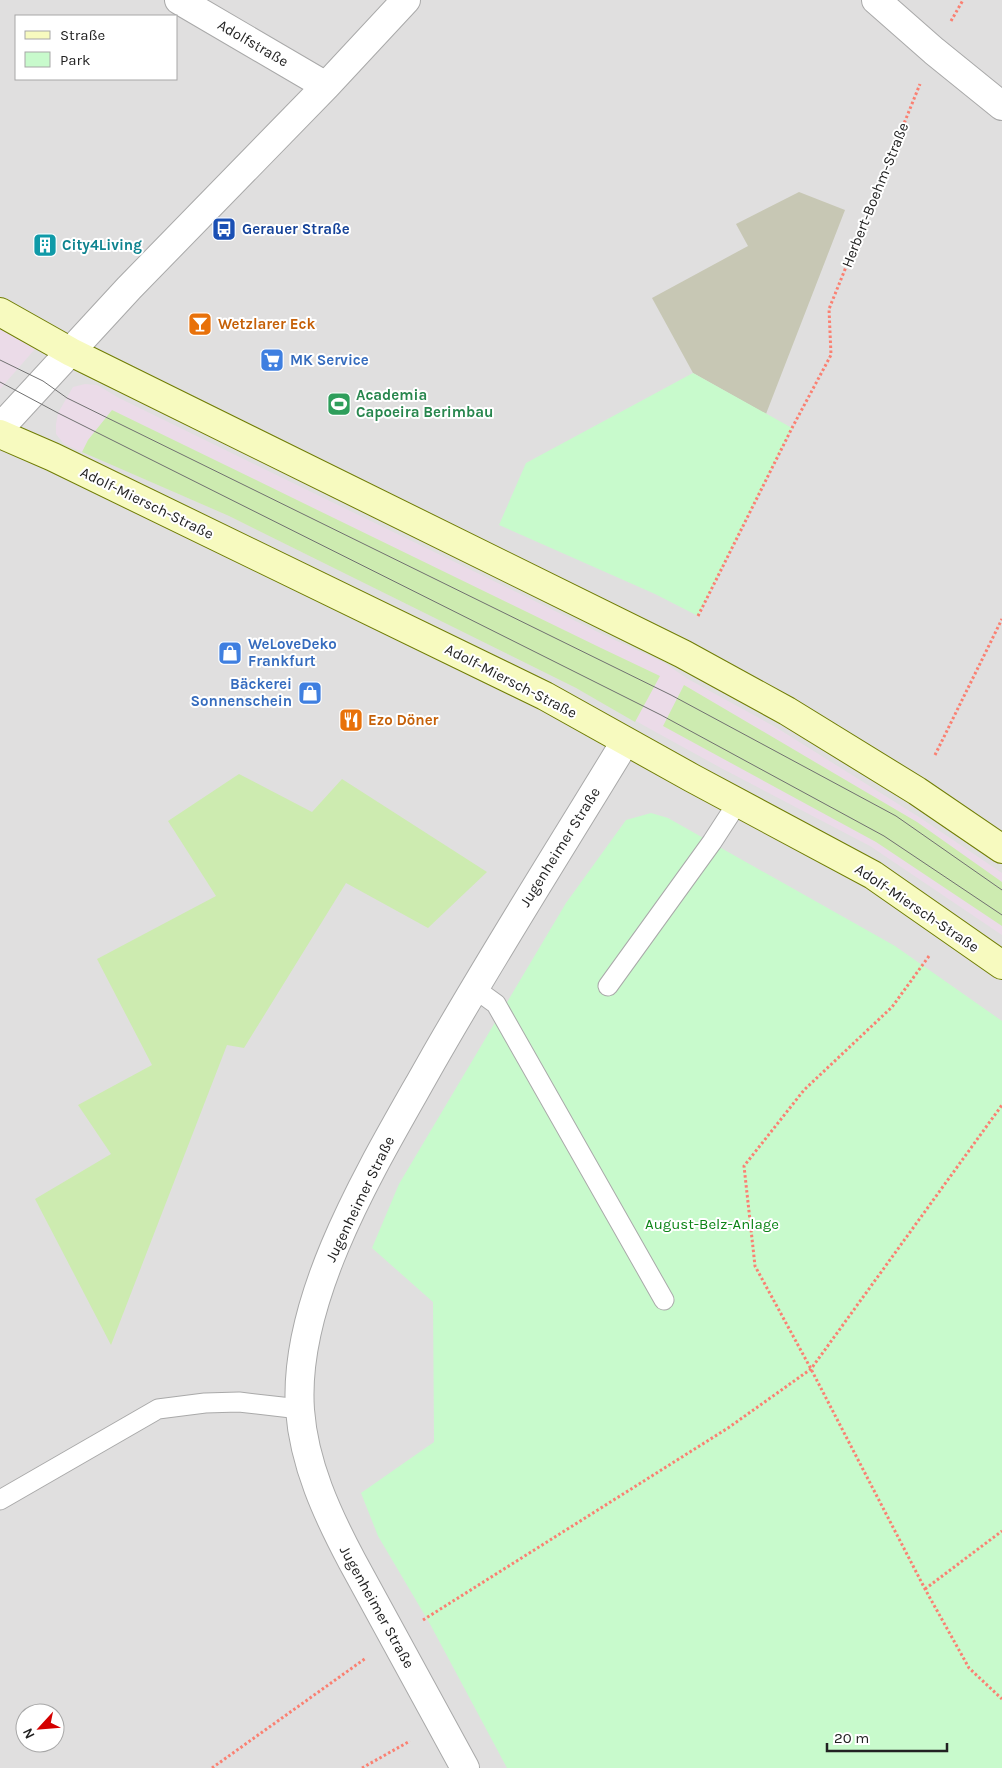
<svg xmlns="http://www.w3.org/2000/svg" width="1002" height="1768" font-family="Karla,sans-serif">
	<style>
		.residential { fill: #e0dfdf; fill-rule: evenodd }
		.industrial { fill: #ebdbe8 }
		.construction { fill: #c7c7b4 }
		.grass { fill: #cdebb0 }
		.park { fill: #c8facc }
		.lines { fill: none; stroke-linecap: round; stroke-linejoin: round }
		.service-casing { stroke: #a9a9a9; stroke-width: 21 }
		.minor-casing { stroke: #a9a9a9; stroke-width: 30 }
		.secondary-casing { stroke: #707d05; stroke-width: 30 }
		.path { stroke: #fa8072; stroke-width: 3; stroke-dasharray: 2.5 2.5; stroke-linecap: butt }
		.service { stroke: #fff; stroke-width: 19 }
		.minor { stroke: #fff; stroke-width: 28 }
		.secondary { stroke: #f7fabf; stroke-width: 28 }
		.tram { stroke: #707070; stroke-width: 1 }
		.labels { text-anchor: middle; stroke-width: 4; stroke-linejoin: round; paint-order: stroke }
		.street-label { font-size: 15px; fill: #222; stroke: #fff }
		.transit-label { font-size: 15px; font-weight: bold; fill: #164399; stroke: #fff; text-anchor: start }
		.culture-label { font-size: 15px; font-weight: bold; fill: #0d838f; stroke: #fff; text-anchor: start }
		.food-label { font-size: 15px; font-weight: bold; fill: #c56008; stroke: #fff; text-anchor: start }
		.shop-label { font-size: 15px; font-weight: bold; fill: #366cbe; stroke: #fff; text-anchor: start }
		.leisure-label { font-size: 15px; font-weight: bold; fill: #27864d; stroke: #fff; text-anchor: start }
		.park-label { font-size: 15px; fill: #0c8416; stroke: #fff }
	</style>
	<rect width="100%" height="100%" fill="#f2efe9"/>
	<path class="residential" d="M 0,0 L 1002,0 L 1002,1768 L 0,1768 ZM 16,16 L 176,16 L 176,79 L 16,79 ZM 25,1713 L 55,1713 L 55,1743 L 25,1743 Z"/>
	<path class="industrial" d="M 0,329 L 35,349 L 0,389 Z
		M 85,384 L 97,385 L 119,398 L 606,636 L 663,662 L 688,679 L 777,728 L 919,817 L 1002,873 L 1002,935 L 870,846 L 721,768 L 576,688 L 229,516 L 64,444 L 56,434 L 56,424 L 58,413 L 73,387 Z"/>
	<path class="construction" d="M 799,192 L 845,210 L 766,414 L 693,373 L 652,298 L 748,246 L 736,224 Z"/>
	<path class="grass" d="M 112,410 L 601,648 L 660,676 L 635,722 L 576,688 L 229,516 L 82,452 L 88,440 Z
		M 684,685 L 917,822 L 1002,882 L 1002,926 L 876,842 L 663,726 Z
		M 239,774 L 312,812 L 342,779 L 487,872 L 428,928 L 346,883 L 244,1048 L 227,1045 L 111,1345 L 35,1199 L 111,1154 L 78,1105 L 152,1065 L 97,959 L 216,896 L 168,821 Z"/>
	<path class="park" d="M 693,373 L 792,428 L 698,616 L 655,594 L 499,525 L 526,463 Z
		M 651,813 L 668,818 L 895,946 L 1002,1021 L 1002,1768 L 507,1768 L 430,1624 L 378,1536 L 361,1493 L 434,1442 L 433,1302 L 372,1248 L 399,1184 L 566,903 L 626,820 Z"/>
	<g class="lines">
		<g class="service-casing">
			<path id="service" d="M 608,986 L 712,842 L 738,802
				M 474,988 L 496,1004 L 664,1300
				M 0,1500 L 158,1409 L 205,1403 L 239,1402 L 300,1409"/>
		</g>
		<g class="minor-casing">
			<path id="minor" d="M 179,0 L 326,86
				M 876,0 L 934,51 L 1002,106
				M 0,428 L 129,288 L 326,86 L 406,0
				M 465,1768 L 352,1561 C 327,1514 304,1464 300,1410 C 292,1295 376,1161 431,1063 C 493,954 560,849 625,742"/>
		</g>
		<g class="secondary-casing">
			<path id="secondary" d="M 0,312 L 71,352 L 683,654 L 787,711 L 917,791 L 1002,849
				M 0,434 L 53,457 L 545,696 L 692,778 L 873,875 L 1002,965"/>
		</g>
		<path class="path" d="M 951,21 L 963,0
			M 698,616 L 792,428 L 831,355 L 829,309 L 920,84
			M 935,755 L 1002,619
			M 929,956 L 892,1007 L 804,1090 L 744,1166 L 755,1266 L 811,1369 L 925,1589 L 969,1668 L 1002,1699
			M 925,1589 L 1002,1531
			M 423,1620 L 728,1428 L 811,1369 L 1002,1105
			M 212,1768 L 366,1658
			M 362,1768 L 410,1741"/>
		<use href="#service" class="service"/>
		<use href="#minor" class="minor"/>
		<use href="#secondary" class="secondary"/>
		<path class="tram" d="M 0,360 L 43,381 L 67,398 L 671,695 L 896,816 L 1002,890
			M 0,382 L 58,413 L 661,715 L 884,836 L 1002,915"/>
	</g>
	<defs>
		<g id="bus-square" transform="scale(1.25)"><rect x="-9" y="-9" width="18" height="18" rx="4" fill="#1a4fb4" stroke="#fff"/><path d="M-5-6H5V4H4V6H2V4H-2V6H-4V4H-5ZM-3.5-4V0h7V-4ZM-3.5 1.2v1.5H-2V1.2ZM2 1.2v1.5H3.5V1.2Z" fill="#fff"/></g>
		<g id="building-square" transform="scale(1.25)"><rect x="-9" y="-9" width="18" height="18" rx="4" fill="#0f9aa8" stroke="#fff"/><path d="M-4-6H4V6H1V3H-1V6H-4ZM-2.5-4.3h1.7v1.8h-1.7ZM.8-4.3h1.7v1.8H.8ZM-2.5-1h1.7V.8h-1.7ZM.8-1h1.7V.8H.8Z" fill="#fff"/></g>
		<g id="bar-square" transform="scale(1.25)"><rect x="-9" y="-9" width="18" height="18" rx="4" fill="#e8710a" stroke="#fff"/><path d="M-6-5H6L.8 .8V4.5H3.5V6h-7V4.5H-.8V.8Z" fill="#fff"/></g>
		<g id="supermarket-square" transform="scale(1.25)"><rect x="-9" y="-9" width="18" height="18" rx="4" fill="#3f7fe0" stroke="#fff"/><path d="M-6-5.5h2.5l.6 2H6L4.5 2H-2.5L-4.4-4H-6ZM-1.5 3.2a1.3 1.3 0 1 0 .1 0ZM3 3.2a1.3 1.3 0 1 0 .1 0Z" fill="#fff"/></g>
		<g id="stadium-square" transform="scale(1.25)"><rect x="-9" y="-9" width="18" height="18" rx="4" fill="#2e9e5b" stroke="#fff"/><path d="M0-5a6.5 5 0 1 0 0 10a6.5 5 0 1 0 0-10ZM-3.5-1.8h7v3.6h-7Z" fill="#fff"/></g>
		<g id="shop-square" transform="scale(1.25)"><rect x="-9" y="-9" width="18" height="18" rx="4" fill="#3f7fe0" stroke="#fff"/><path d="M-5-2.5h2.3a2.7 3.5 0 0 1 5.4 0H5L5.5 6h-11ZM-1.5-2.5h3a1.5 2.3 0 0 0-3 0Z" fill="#fff"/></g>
		<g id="restaurant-square" transform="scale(1.25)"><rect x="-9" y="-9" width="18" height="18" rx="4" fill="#e8710a" stroke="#fff"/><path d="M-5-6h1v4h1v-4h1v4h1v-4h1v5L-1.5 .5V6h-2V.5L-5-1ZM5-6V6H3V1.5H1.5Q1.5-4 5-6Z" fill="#fff"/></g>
	</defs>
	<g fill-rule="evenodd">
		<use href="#bus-square" x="224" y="229"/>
		<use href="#building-square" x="45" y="245"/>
		<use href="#bar-square" x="200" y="324"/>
		<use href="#supermarket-square" x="272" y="360"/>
		<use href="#stadium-square" x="339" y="404"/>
		<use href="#shop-square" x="230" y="653"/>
		<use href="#shop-square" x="310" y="693"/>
		<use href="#restaurant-square" x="351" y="720"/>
	</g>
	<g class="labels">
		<g class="street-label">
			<text transform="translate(253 43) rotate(30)" y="5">Adolfstraße</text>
			<text transform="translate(875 195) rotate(-68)" y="5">Herbert-Boehm-Straße</text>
			<text transform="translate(147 503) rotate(26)" y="5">Adolf-Miersch-Straße</text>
			<text transform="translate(511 681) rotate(27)" y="5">Adolf-Miersch-Straße</text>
			<text transform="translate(560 847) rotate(-58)" y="5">Jugenheimer Straße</text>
			<text transform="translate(917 908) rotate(34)" y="5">Adolf-Miersch-Straße</text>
			<text transform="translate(360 1199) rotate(-64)" y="5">Jugenheimer Straße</text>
			<text transform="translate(377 1607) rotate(61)" y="5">Jugenheimer Straße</text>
		</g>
		<g class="transit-label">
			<text x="242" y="234">Gerauer Straße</text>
		</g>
		<g class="culture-label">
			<text x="62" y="250">City4Living</text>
		</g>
		<g class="food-label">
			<text x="218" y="329">Wetzlarer Eck</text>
			<text x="368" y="725">Ezo Döner</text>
		</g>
		<g class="shop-label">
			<text x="290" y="365">MK Service</text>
			<text x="248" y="649">WeLoveDeko<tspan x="248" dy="17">Frankfurt</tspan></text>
			<text x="292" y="689" text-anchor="end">Bäckerei<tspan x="292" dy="17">Sonnenschein</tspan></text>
		</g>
		<g class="leisure-label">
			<text x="356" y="400">Academia<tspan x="356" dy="17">Capoeira Berimbau</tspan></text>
		</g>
		<g class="park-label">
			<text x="712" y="1229">August-Belz-Anlage</text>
		</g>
	</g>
	<rect x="15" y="15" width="162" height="65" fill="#ffffff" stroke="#a7a7a7"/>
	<rect x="25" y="31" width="25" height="8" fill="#f7fabf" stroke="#a7a7a7"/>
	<text x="60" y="40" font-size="15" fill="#222222">Straße</text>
	<rect x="25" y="52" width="25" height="15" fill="#c8facc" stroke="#a7a7a7"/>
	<text x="60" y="65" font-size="15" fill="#222222">Park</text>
	<g transform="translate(40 1728) rotate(244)"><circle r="24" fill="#ffffff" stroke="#a7a7a7"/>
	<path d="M0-4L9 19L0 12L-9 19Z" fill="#d40000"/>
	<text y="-8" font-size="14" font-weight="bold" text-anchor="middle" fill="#222222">N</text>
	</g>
	<path d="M827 1743v8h120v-8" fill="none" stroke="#222222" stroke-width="2.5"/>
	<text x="834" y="1743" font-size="15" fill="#222222" stroke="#ffffff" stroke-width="4" paint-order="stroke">20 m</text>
</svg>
